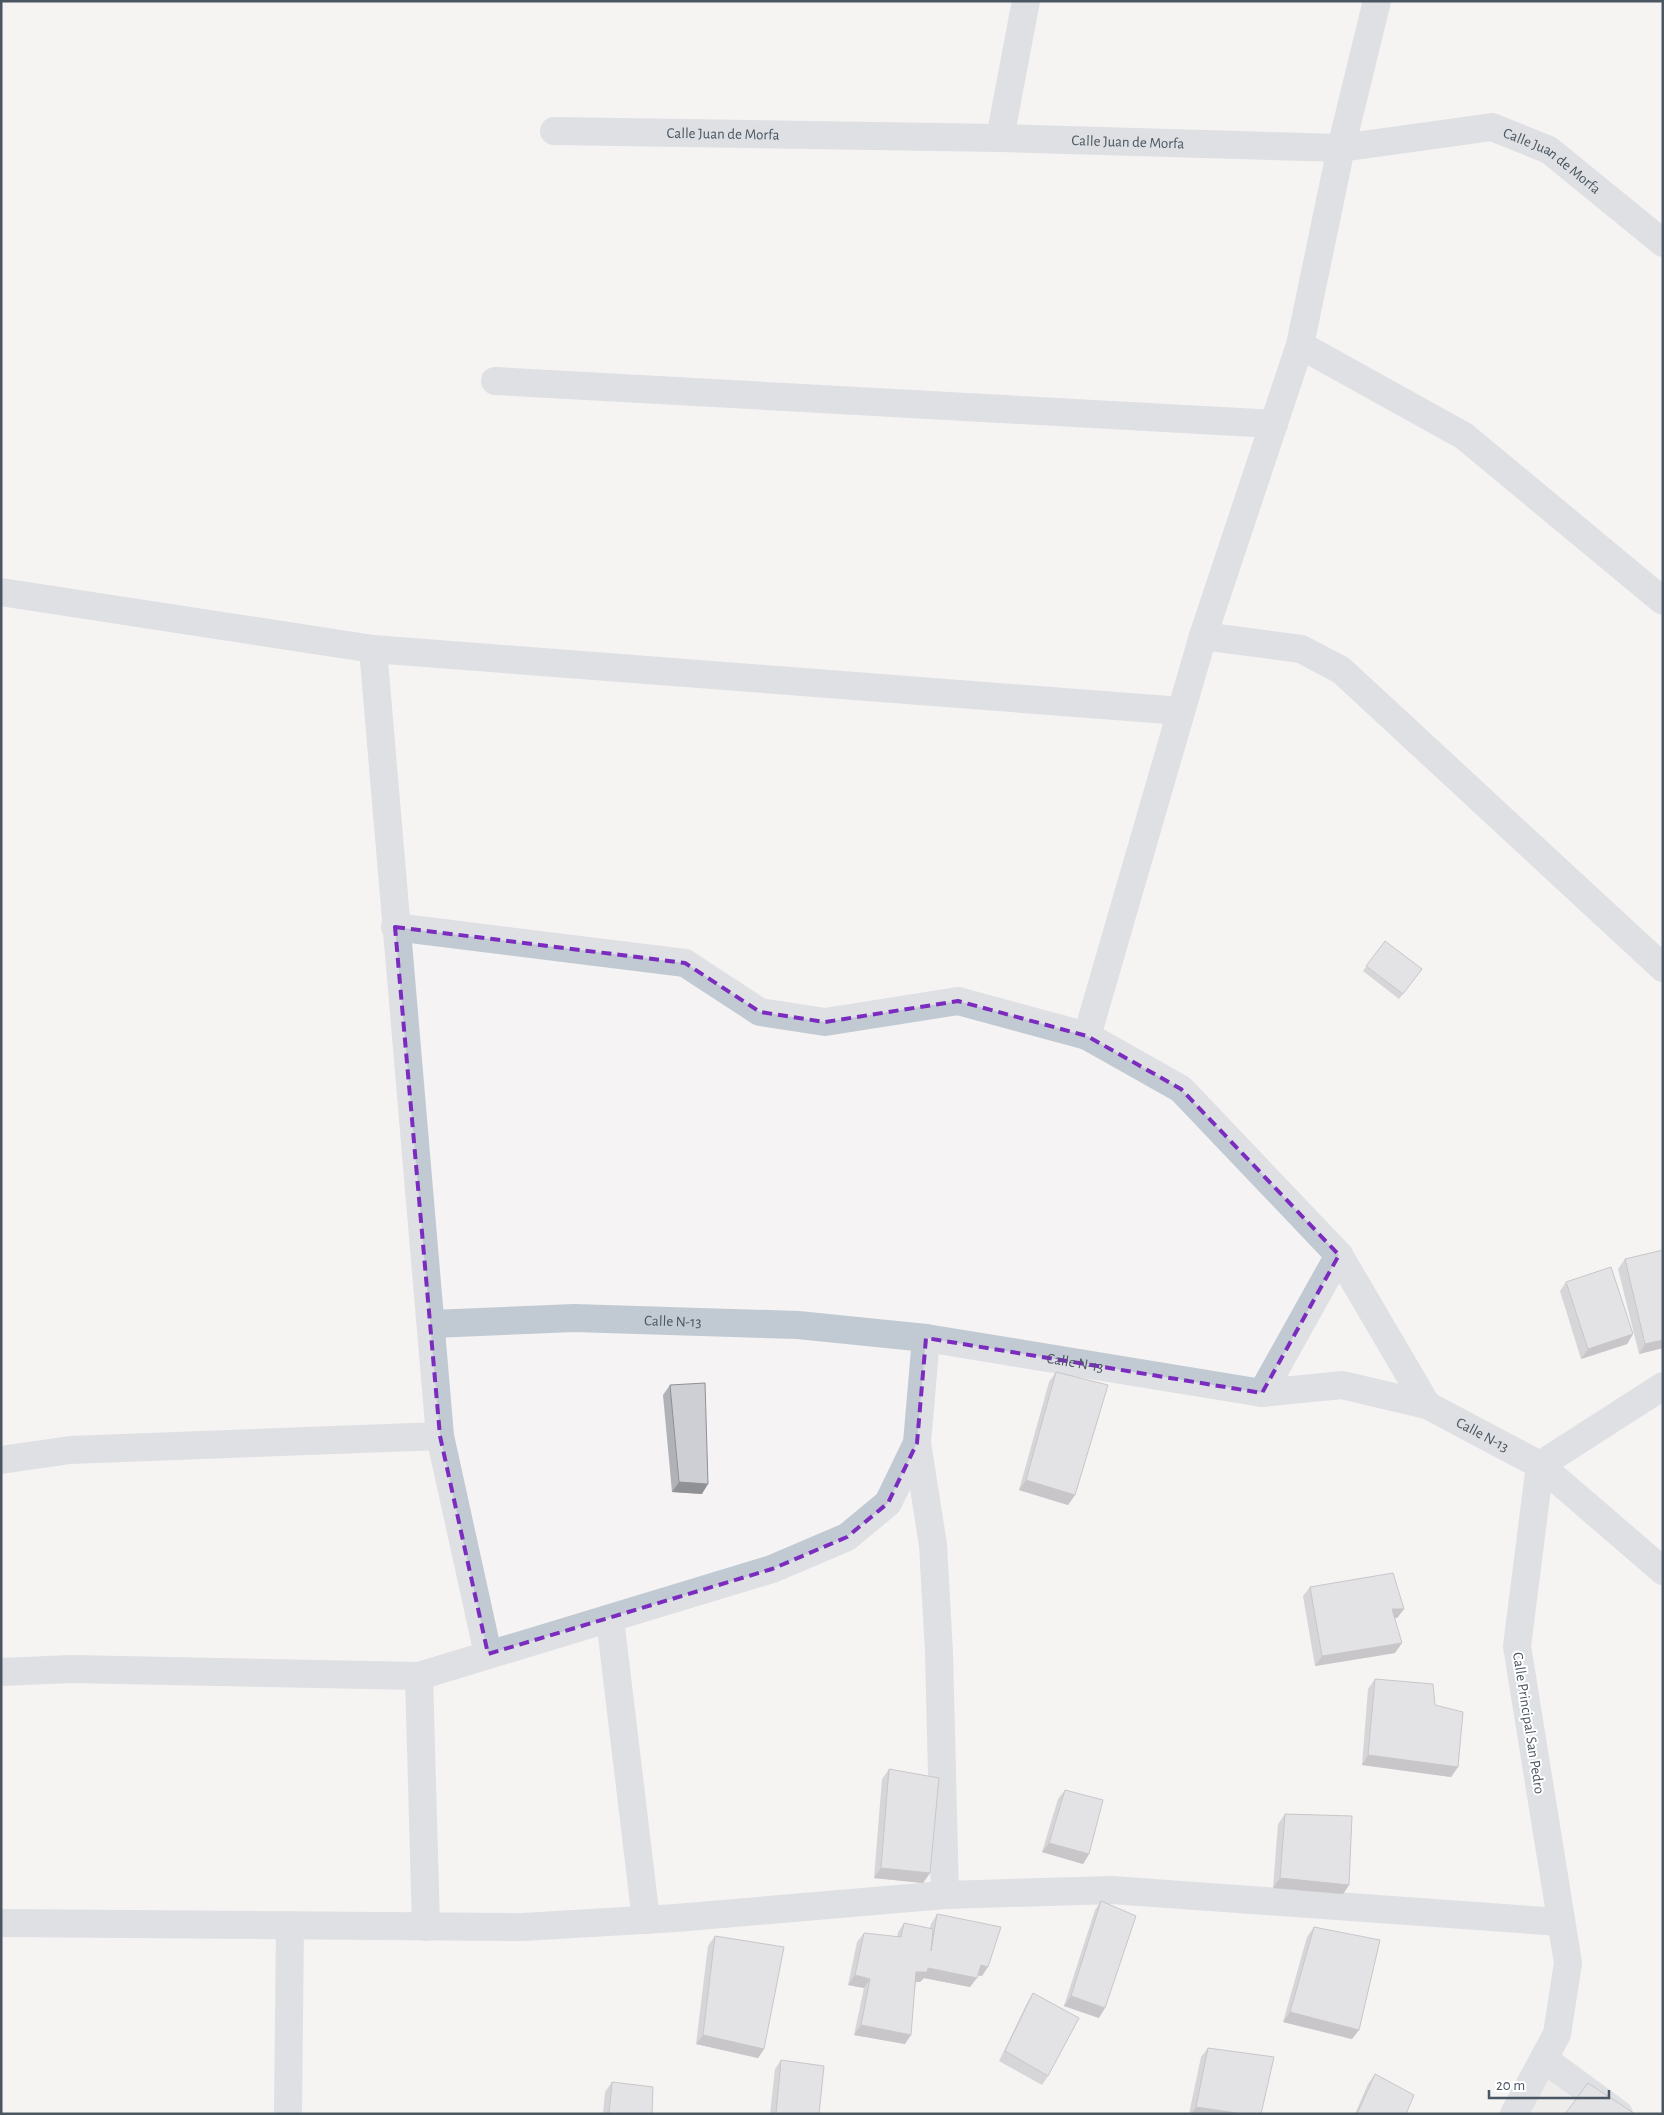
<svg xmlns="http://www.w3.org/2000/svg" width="1664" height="2115" font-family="'Alegreya Sans',sans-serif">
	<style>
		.education { fill: #e6e4e5 }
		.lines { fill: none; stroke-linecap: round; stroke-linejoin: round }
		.minor { stroke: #c1cad2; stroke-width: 28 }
		.wall { fill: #b0b2b7 }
		.shaded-wall { fill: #909195 }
		.building { fill: #cdcfd5; stroke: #909195 }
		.marked { fill: none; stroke: #7b2cbf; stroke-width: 4; stroke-dasharray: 10 6; stroke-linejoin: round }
		.labels { text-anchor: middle; stroke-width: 4; stroke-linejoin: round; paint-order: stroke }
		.street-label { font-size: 15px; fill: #4a5661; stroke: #fff }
	</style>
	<rect width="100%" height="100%" fill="#f5f3f3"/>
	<path class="education" d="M 1544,2059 L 1619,2114 L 1514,2114 Z"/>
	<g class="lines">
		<g class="minor">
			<path id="s1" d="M 554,131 L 1000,138 L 1341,148 L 1492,127 L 1549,150 L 1663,243"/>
			<path d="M 1000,138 L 1026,1"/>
			<path d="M 1300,345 L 1464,436 L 1663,601"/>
			<path d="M 495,381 L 1274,424"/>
			<path d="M 1,592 L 373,649 L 1181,711"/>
			<path d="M 1203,636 L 1301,649 L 1341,670 L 1663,968"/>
			<path d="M 373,649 L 440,1436 L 488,1654"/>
			<path d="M 395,927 L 685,963 L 760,1012 L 825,1022 L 958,1001 L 1087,1036 L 1181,1089 L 1339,1255 L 1427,1405"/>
			<path d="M 1087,1036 L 1203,636 L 1300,345 L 1341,148 L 1377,1"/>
			<path id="s2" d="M 432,1324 L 574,1318 L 798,1325 L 926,1338 L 1262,1393 L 1342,1385 L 1427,1405 L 1540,1465 L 1663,1571"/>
			<path d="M 926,1338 L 917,1443 L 933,1545 L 939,1652 L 945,1895"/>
			<path d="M 1262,1393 L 1339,1255"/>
			<path d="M 1,1460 L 70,1450 L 440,1436"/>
			<path d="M 610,1619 L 646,1920"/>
			<path d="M 1,1672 L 71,1669 L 419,1676 L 772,1569 L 847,1537 L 888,1503 L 917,1443"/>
			<path d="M 419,1676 L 426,1927"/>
			<path d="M 1,1923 L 523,1927 L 676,1918 L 945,1895 L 1112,1890 L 1560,1922"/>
			<path d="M 1544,2059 L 1619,2114"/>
			<path d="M 288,2114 L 290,1925"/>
			<path d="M 1514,2114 L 1557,2034 L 1568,1963 L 1517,1646 L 1540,1465 L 1663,1386"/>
		</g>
	</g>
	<path class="wall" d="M 1385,941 L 1422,969 L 1399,999 L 1363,971 Z
		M 1663,1250 L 1663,1348 L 1639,1354 L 1618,1269 L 1625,1259 Z
		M 1566,1282 L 1633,1334 L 1627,1344 L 1581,1359 L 1560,1291 Z
		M 1056,1372 L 1075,1495 L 1068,1505 L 1019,1490 L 1049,1382 Z
		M 670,1385 L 702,1494 L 672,1492 L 663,1395 Z
		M 1310,1587 L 1404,1609 L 1397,1618 L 1394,1618 L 1395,1653 L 1315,1666 L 1303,1596 Z
		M 1375,1679 L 1435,1705 L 1458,1767 L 1451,1777 L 1362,1765 L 1368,1689 Z
		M 889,1769 L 930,1873 L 923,1883 L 874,1878 L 882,1779 Z
		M 1065,1790 L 1089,1854 L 1083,1864 L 1042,1852 L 1058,1799 Z
		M 1285,1814 L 1349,1885 L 1343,1894 L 1273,1888 L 1278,1824 Z
		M 1101,1901 L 1099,2018 L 1064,2006 L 1095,1910 Z
		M 937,1914 L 982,1976 L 978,1975 L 970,1987 L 924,1978 L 920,1982 L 916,1982 L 905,2044 L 854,2035 L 864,1988 L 848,1985 L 857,1942 L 864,1933 L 897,1937 L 898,1932 L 904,1923 L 930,1928 L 931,1924 Z
		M 1314,1927 L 1359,2030 L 1352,2039 L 1283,2022 L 1307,1937 Z
		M 715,1936 L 764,2049 L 758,2058 L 696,2044 L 708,1946 Z
		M 1033,1993 L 1048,2076 L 1042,2085 L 999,2061 L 1027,2003 Z
		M 1208,2048 L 1261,2114 L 1189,2114 L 1201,2057 Z
		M 781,2060 L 819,2114 L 770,2114 L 775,2069 Z
		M 1375,2074 L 1406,2114 L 1355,2114 L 1368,2084 Z
		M 612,2082 L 652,2114 L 603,2114 L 605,2092 Z"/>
	<path class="shaded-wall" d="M 1633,1334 L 1627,1344 L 1581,1359 L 1588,1349 Z
		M 1663,1340 L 1663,1348 L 1639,1354 L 1645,1344 Z
		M 1026,1480 L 1075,1495 L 1068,1505 L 1019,1490 Z
		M 679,1482 L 708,1484 L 702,1494 L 672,1492 Z
		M 1392,1609 L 1404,1609 L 1397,1618 L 1385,1618 Z
		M 1402,1643 L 1395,1653 L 1315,1666 L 1322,1656 Z
		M 1368,1755 L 1458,1767 L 1451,1777 L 1362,1765 Z
		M 1049,1843 L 1089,1854 L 1083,1864 L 1042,1852 Z
		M 881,1868 L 930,1873 L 923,1883 L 874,1878 Z
		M 1280,1878 L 1349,1885 L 1343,1894 L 1273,1888 Z
		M 981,1965 L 988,1967 L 982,1976 L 974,1975 Z
		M 928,1968 L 977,1978 L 970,1987 L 924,1978 L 920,1982 L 910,1982 L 916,1972 Z
		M 855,1975 L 870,1979 L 864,1988 L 848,1985 Z
		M 1071,1996 L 1105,2008 L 1099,2018 L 1064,2006 Z
		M 1290,2012 L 1359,2030 L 1352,2039 L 1283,2022 Z
		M 861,2025 L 911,2035 L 905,2044 L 854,2035 Z
		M 703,2035 L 764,2049 L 758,2058 L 696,2044 Z
		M 1196,2107 L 1243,2114 L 1191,2114 Z"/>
	<path class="building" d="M 1385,941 L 1422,969 L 1403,994 L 1366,966 Z
		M 1663,1250 L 1663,1340 L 1645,1344 L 1625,1259 Z
		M 1611,1267 L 1633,1334 L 1588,1349 L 1566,1282 Z
		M 1056,1372 L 1108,1385 L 1075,1495 L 1026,1480 Z
		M 705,1383 L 708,1484 L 679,1482 L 670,1385 Z
		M 1393,1573 L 1404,1609 L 1392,1609 L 1402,1643 L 1322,1656 L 1310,1587 Z
		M 1375,1679 L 1433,1684 L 1435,1705 L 1463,1712 L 1458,1767 L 1368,1755 Z
		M 889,1769 L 939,1778 L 930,1873 L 881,1868 Z
		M 1065,1790 L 1103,1800 L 1089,1854 L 1049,1843 Z
		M 1285,1814 L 1352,1816 L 1349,1885 L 1280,1878 Z
		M 1101,1901 L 1136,1916 L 1105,2008 L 1071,1996 Z
		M 937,1914 L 1001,1927 L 988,1967 L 981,1965 L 977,1978 L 928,1968 L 927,1972 L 916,1972 L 911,2035 L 861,2025 L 870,1979 L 855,1975 L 864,1933 L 901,1937 L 904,1923 L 933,1929 L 931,1951 Z
		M 1314,1927 L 1380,1940 L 1359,2030 L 1290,2012 Z
		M 715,1936 L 784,1947 L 764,2049 L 703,2035 Z
		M 1033,1993 L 1079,2018 L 1048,2076 L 1005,2051 Z
		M 1208,2048 L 1274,2057 L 1261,2114 L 1243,2114 L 1196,2107 Z
		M 781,2060 L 824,2066 L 819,2114 L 776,2114 Z
		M 1375,2074 L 1414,2095 L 1406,2114 L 1357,2114 Z
		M 612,2082 L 653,2087 L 652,2114 L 609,2114 Z
		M 1588,2083 L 1635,2114 L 1565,2114 Z"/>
	<path d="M0 0H1664V2115H0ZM 395,927 L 685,963 L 760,1012 L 825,1022 L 958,1001 L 1087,1036 L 1181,1089 L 1339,1255 L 1262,1393 L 926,1338 L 917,1443 L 888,1503 L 847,1537 L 772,1569 L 488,1654 L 440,1436 Z" fill="#f5f3f3" fill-opacity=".55" fill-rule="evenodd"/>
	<path class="marked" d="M 395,927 L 685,963 L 760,1012 L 825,1022 L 958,1001 L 1087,1036 L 1181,1089 L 1339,1255 L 1262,1393 L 926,1338 L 917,1443 L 888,1503 L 847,1537 L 772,1569 L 488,1654 L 440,1436 Z"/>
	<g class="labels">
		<g class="street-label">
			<text dy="5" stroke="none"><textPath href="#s1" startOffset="169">Calle Juan de Morfa</textPath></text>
			<text dy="5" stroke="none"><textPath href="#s1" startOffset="574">Calle Juan de Morfa</textPath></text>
			<text dy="5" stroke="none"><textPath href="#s1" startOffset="1009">Calle Juan de Morfa</textPath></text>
			<text dy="5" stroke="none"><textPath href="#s2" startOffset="241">Calle N-13</textPath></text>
			<text dy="5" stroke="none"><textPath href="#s2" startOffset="646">Calle N-13</textPath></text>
			<text dy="5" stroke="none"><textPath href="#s2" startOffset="1066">Calle N-13</textPath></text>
			<text transform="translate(1529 1723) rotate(81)" y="5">Calle Principal San Pedro</text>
		</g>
	</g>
	<rect width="1664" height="2115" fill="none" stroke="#4a5661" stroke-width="5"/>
	<path d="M1489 2090v8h120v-8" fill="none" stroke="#4a5661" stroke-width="2.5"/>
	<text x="1496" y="2090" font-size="15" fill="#4a5661" stroke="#ffffff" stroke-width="4" paint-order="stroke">20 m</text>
</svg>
